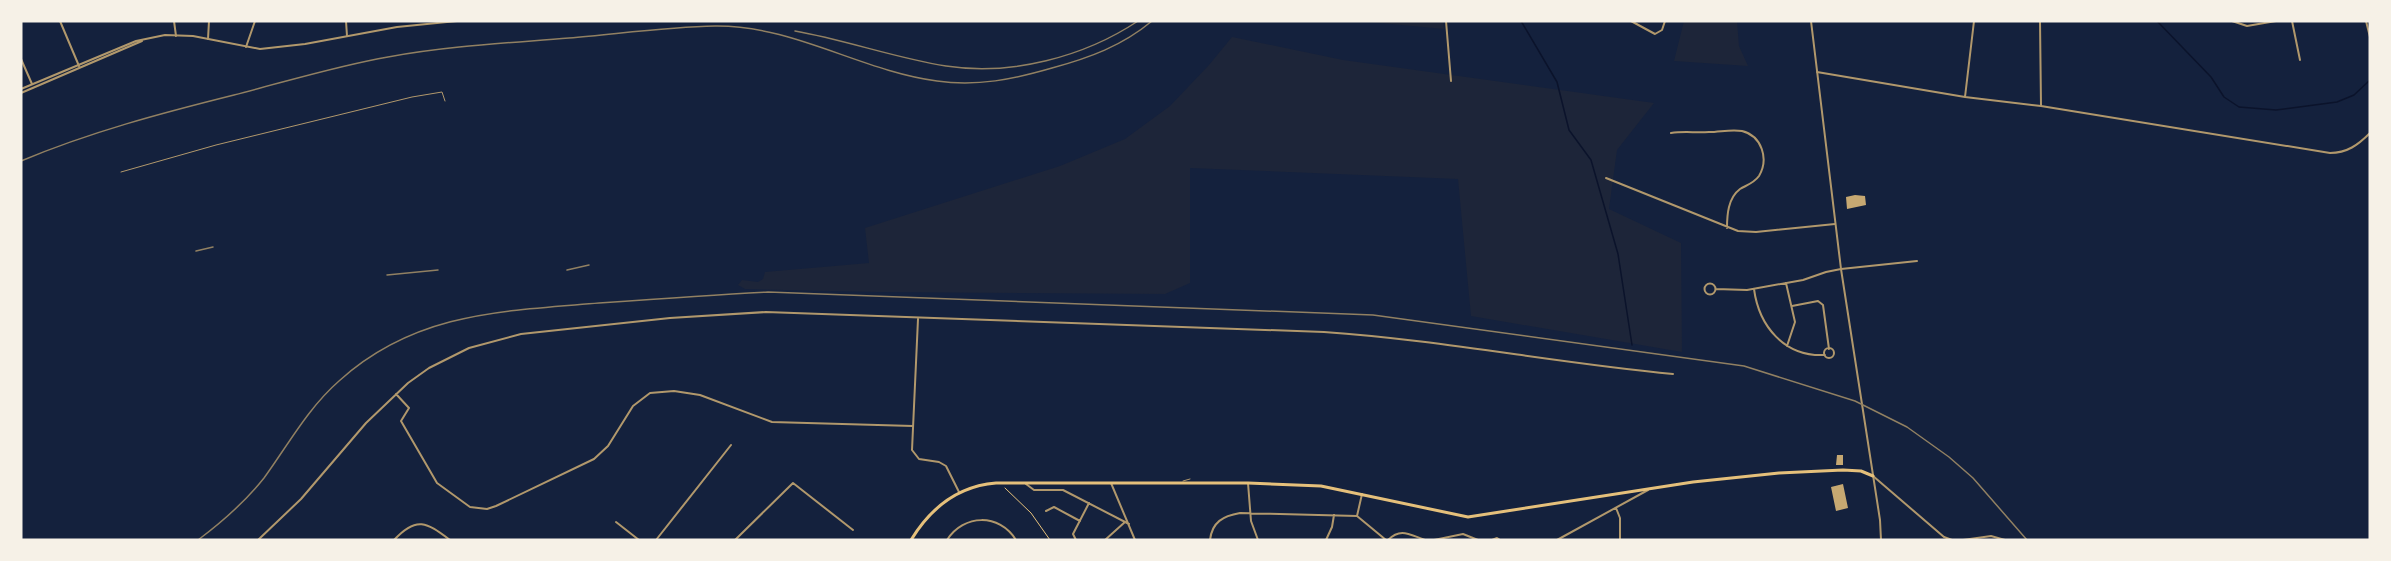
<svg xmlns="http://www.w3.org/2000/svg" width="2391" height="561" font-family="'Playfair Display',serif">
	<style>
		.green { fill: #1d2539 }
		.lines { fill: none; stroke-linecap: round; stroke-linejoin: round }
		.stream { stroke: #0b132b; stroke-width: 1.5 }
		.building { fill: #c6a872 }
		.path { stroke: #e5c07b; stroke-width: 1 }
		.service { stroke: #b1986c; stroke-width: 1 }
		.minor { stroke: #b1986c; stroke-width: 2 }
		.tertiary { stroke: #b1986c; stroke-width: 2 }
		.secondary { stroke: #e5c07b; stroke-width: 3 }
		.rail { stroke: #918062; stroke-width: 1.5 }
	</style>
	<rect width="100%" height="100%" fill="#14213d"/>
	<path class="green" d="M 1359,21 L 1443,21 L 1444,29 Z
		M 1684,21 L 1737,21 L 1739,46 L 1748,66 L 1674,61 Z
		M 1232,37 L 1343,60 L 1654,103 L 1617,150 L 1609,209 L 1681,243 L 1682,352 L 1471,316 L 1458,179 L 1190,168 L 1190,283 L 1165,294 L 876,292 L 745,289 L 738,285 L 742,280 L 758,282 L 763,279 L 765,272 L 869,263 L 865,228 L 1060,166 L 1125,139 L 1170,106 L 1209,65 Z"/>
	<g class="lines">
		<path class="stream" d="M 1521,21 L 1557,82 L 1569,130 L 1591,160 L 1618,254 L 1632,345
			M 2157,21 L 2211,77 L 2224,97 L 2239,107 L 2276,110 L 2337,102 L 2354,95 L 2370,80"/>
	</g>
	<path class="building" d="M 1855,195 L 1865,196 L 1866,205 L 1847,209 L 1846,197 Z
		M 1837,455 L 1843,455 L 1843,465 L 1836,465 Z
		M 1843,484 L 1848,508 L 1836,511 L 1831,487 Z"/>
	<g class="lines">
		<path class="path" d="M 1005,488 L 1031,513 L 1050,540"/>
		<path class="service" d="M 121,172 L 216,145 L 412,97 L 442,92 L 445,101
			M 1183,481 L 1190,479"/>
		<path class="minor" d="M 21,21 L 22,21
			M 60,21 L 79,66
			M 174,21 L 176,36
			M 346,21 L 347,36
			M 1446,21 L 1451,81
			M 1631,21 L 1655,34 L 1662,30 L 1665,21
			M 2040,21 L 2041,106
			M 2232,21 L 2247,26 L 2276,21
			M 2292,21 L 2300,60
			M 2366,21 L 2370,37
			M 208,39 L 209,21
			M 246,47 L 255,21
			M 21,59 L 32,84
			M 1817,72 L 1965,97 L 2041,106 L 2330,153 C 2347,153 2358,145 2370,133
			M 1965,97 L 1974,21
			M 1671,133 C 1684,131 1696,133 1709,132 C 1720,132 1731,129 1742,131 C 1762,136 1769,159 1759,176 C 1754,183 1747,185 1740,189 C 1728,198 1727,215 1727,228
			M 1606,178 L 1738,231 L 1756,232 L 1835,224
			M 1786,283 L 1795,322 L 1787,346
			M1704.5 289a5.5 5.5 0 1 1 11 0a5.5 5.5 0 1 1-11 0Z
			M 1716,289 L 1747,290 L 1803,280 L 1826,272 L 1841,269 L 1917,261
			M 1754,289 C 1759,326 1784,357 1825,355
			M 1792,306 L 1818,301 L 1823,305 L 1829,349
			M 918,319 L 912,450 L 919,459 L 939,462 L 946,466 L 959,492
			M1824 353a5 5 0 1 1 10 0a5 5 0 1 1-10 0Z
			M 396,394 L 409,408 L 401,421 L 437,483 L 470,507 L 487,509 L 496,506 L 594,459 L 608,446 L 633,406 L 650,393 L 674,391 L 700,395 L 772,422 L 913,426
			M 1873,476 L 1944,537 L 1952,540
			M 1111,483 L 1135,540
			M 1248,483 L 1251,521 L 1258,540
			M 1026,484 L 1034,490 L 1063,490 L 1129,524
			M 1362,494 L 1357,516 L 1386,540
			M 1616,508 L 1620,518 L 1620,540
			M 1046,511 L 1054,507 L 1080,521
			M 616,522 L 639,540
			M 258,540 L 301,499 L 366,423 L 408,383 L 429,368 L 469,348 L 521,334 L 670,318 L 766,312 L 1324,332 C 1441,340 1556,363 1673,374
			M 394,540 C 417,515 427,523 450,540
			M 656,540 L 731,445
			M 735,540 L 793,483 L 853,530
			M 947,540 C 964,514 999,513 1016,540
			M 1076,540 L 1073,534 L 1089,503
			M 1105,540 L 1125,522
			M 1210,540 C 1212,522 1223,516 1240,513 L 1357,516
			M 1326,540 L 1332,527 L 1334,515
			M 1388,540 C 1401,527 1410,535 1425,540
			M 1434,540 L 1463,534 L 1478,540
			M 1492,540 L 1497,538 L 1500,540
			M 1557,540 L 1648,490
			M 1963,540 L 1991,536 L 2005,540"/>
		<path class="tertiary" d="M 1811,21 L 1841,269 L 1880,520 L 1881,540
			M 21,89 L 136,41 L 165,35 L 193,36 L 260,49 L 305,44 L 397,27 L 457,21
			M 21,93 L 142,41
			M 67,540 L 91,540"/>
		<path class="secondary" d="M 911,540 C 930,509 958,486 996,483 L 1248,483 L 1321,486 L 1468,517 L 1693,482 L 1779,473 L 1843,470 L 1861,471 L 1873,476"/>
		<path class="rail" d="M 795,31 C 846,40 895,58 946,66 C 1011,76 1084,57 1138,21
			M 21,161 C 90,132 162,113 234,95 C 285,82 336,66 388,57 C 447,46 509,43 569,38 C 617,34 667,27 715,26 C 793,25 861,71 937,81 C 977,87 1014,79 1052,68 C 1089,58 1122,46 1152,21
			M 196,251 L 213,247
			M 567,270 L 589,265
			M 387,275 L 438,270
			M 198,540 C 222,522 245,502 264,478 C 288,445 308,408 339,381 C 415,312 503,311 599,303 C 655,299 711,295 768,292 L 1373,315 L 1744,366 L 1855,401 L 1907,427 L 1949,457 L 1973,478 L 2027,540"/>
	</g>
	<rect width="2391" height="561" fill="none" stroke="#f6f1e7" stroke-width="45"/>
</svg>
